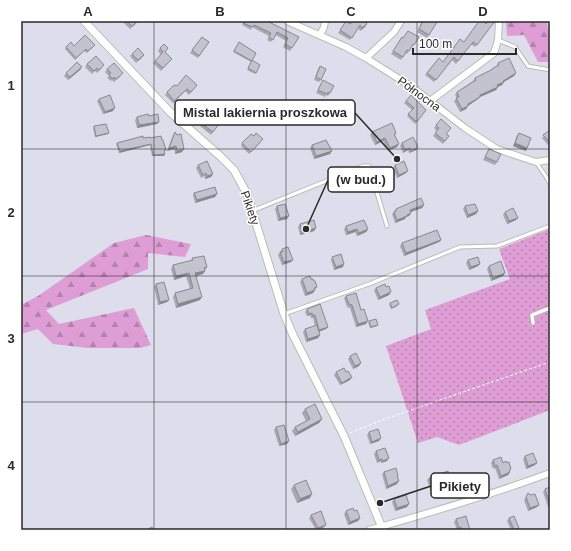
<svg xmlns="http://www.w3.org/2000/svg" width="571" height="551" font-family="Helvetica,sans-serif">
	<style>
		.grass { fill: url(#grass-dots) }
		.forest { fill: url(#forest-firs) }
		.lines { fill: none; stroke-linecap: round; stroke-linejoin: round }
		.service-casing { stroke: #b9bdb0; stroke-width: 5 }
		.minor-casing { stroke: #b9bdb0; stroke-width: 8 }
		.tertiary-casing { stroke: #b9bdb0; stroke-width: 9 }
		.path { stroke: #fff; stroke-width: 1; stroke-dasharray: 3 2; stroke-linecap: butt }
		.service { stroke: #fff; stroke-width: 3 }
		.minor { stroke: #fff; stroke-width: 6 }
		.tertiary { stroke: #fff; stroke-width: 7 }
		.wall { fill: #a8a7b1 }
		.shaded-wall { fill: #888890 }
		.building { fill: #c3c2ce; stroke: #888890 }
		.grid { fill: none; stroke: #2a2a2a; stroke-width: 1; stroke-opacity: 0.55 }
		.labels { text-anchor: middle; stroke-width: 3; stroke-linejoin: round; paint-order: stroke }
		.street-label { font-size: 12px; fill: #2a2a2a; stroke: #fff }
		.leader { fill: none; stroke: #2a2a2a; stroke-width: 1.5 }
		.callout-dot { fill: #2a2a2a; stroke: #fff; stroke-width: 1.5 }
		.callout { fill: #fff; stroke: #2a2a2a; stroke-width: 1.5 }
		.callout-label { font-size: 13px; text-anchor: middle; font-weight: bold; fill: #2a2a2a }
		.neatline { fill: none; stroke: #2a2a2a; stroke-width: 1.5 }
		.grid-label { font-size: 13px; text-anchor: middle; font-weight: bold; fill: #2a2a2a }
	</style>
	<defs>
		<pattern id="grass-dots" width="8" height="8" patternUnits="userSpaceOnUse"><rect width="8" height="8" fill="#de9dd5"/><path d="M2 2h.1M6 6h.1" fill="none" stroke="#b480ad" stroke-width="1.8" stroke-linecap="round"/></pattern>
		<pattern id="forest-firs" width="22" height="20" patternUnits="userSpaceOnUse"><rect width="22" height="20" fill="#de9dd5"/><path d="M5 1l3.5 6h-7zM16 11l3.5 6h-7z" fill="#b480ad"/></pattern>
	</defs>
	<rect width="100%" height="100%" fill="#deddeb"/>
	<path class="grass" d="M 550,229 L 550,410 L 459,445 L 437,437 L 418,443 L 386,346 L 431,329 L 425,310 L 510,279 L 499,249 Z"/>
	<path class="forest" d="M 506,21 L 548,21 L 547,23 L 550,40 L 550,62 L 538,62 L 524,35 L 507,36 Z
		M 146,235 L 191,244 L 185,257 L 148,253 L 148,269 L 46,310 L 59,324 L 134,308 L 151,345 L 140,348 L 88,348 L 53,344 L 38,329 L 21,334 L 21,305 L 38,296 L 114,243 Z"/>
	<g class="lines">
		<g class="service-casing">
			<path id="service" d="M 498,40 L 515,47 L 528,66 L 550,70
				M 536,162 L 547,178 L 550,184
				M 252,211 L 363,166 L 369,166 L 387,226
				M 284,314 L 369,284 L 460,247 L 497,246 L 550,226
				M 533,323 L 532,315 L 550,308"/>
		</g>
		<g class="minor-casing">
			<path id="minor" d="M 287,21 L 346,47 L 366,58 L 412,87 L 465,128 L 497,149 L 536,162 L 550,160
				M 320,35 L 324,27 L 325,21
				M 366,58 L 394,32 L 401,21
				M 430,101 L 494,53 L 498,40 L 499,21
				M 369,530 C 430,513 490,495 550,473"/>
		</g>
		<g class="tertiary-casing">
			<path id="tertiary" d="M 84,21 L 170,112 L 220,156 L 234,170 L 247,194 L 284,314 L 293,335 L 344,436 L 383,530"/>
		</g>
		<path class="path" d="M 350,433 L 385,419 L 550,362"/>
		<use href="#service" class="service"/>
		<use href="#minor" class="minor"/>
		<use href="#tertiary" class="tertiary"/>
	</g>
	<path class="wall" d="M 122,21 L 137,21 L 136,24 L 130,29 Z
		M 244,21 L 267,21 L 299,37 L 290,51 L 283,47 L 286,41 L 276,35 L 271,42 L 267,40 L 269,36 L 252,27 L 251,30 L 242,25 Z
		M 346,21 L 350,24 L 367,24 L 365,27 L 360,31 L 358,28 L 350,40 L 338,33 Z
		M 422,21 L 435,21 L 429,35 L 427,38 L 417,32 Z
		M 495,21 L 475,47 L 471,44 L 456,64 L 452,60 L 434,82 L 425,75 L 439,58 L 443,62 L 464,42 L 486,24 Z
		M 202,37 L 209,42 L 198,58 L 190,53 Z
		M 402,37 L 403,38 L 419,37 L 412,47 L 411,47 L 407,54 L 406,53 L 401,60 L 391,54 Z
		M 239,42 L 256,53 L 251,62 L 233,52 Z
		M 74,46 L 93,47 L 87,53 L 84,51 L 75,60 L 65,49 L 66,47 Z
		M 160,48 L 168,48 L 165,52 L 172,59 L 161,71 L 153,63 L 161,55 L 158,51 Z
		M 132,54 L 144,55 L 142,58 L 136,63 L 130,56 Z
		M 252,60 L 260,65 L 255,74 L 247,70 Z
		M 498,63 L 516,73 L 514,76 L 504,82 L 502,85 L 498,87 L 496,90 L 480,97 L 478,99 L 468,106 L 466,109 L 460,112 L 454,101 L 457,98 L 455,95 L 457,92 L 473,81 L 475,78 L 491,70 L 493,68 L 496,67 Z
		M 87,64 L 102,68 L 97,73 L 95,71 L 92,74 L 85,67 Z
		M 320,66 L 321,80 L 319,82 L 314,80 L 318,69 Z
		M 82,67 L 80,70 L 68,80 L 64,76 L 66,73 Z
		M 107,69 L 121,76 L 114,82 L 112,80 L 111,81 L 107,78 L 109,76 L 105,72 Z
		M 323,80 L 330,93 L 328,96 L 326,95 L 325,97 L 316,93 Z
		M 197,85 L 189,95 L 185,91 L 173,103 L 165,95 L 167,92 L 177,86 Z
		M 99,99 L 113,111 L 103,114 L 97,101 Z
		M 406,101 L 426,110 L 415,124 L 407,116 L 412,110 L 404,103 Z
		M 215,105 L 217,123 L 219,124 L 211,135 L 200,126 Z
		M 149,116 L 159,122 L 157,124 L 137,128 L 135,120 L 137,117 Z
		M 436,125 L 449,136 L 443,144 L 433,136 L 437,131 L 434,128 Z
		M 94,126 L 108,134 L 95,137 L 93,128 Z
		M 550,130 L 550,144 L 550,143 L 548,145 L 542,138 Z
		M 175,132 L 182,152 L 175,154 L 174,149 L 167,151 L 173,135 Z
		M 372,132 L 396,133 L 395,135 L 397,147 L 388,151 L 383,141 L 375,145 L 370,135 Z
		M 519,133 L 526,151 L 513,146 L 517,135 Z
		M 254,136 L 261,142 L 249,154 L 241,146 L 242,143 Z
		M 143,138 L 162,140 L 166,150 L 164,152 L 165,154 L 164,156 L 152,156 L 150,145 L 119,153 L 116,144 L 117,143 Z
		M 402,143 L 418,147 L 416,150 L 409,153 L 408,150 L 403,153 L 400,146 Z
		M 312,145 L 330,154 L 314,159 L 310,148 Z
		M 489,149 L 497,162 L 495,165 L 483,160 Z
		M 198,165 L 211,177 L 205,179 L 204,176 L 201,178 L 196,168 Z
		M 395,165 L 406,173 L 397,178 L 393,168 Z
		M 194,193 L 217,194 L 215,197 L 195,203 L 193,195 Z
		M 424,205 L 422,208 L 411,212 L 411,213 L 409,216 L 406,217 L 405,219 L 395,223 L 392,214 L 396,209 Z
		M 277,206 L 287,219 L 278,221 L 275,209 Z
		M 465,206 L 478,211 L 476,214 L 467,218 L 463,209 Z
		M 505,212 L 516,220 L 507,224 L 503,215 Z
		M 300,224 L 316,228 L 314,231 L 300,235 L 298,227 Z
		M 346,226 L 368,229 L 366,232 L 357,236 L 355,232 L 346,235 L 344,229 Z
		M 441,240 L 439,242 L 404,256 L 400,246 L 402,243 Z
		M 282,249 L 291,262 L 282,265 L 278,255 Z
		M 332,257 L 343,267 L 334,270 L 331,260 Z
		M 192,258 L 207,267 L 203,274 L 196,276 L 200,300 L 176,308 L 173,297 L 175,293 L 190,289 L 186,276 L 174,280 L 171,269 L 173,265 L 191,261 Z
		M 468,260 L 478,266 L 469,270 L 466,263 Z
		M 489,266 L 505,273 L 503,276 L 491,281 L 487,269 Z
		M 302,279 L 311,279 L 317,287 L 313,293 L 305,296 L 300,282 Z
		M 156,284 L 169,300 L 167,302 L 158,305 L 154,287 Z
		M 386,287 L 389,295 L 378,300 L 374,290 L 376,288 Z
		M 346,296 L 366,324 L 356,327 L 350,308 L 347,307 L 344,298 Z
		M 390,303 L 398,306 L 391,309 L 389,304 Z
		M 307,309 L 328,327 L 326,329 L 319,332 L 320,335 L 318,338 L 306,342 L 303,332 L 305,329 L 315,326 L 313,318 L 311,318 L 310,315 L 307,316 L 305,312 Z
		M 369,321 L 378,325 L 377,326 L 370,328 L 368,322 Z
		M 350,356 L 359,366 L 353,369 L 348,359 Z
		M 336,372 L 346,372 L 350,380 L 340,385 L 334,375 Z
		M 305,409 L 322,419 L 319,423 L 295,436 L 292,431 L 295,427 L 306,421 L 302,413 Z
		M 276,427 L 287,444 L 279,446 L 274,430 Z
		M 369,432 L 379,441 L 370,444 L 367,435 Z
		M 376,451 L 387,461 L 381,463 L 380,461 L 377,463 L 374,454 Z
		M 525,456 L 535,465 L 526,469 L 523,459 Z
		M 493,460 L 503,463 L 510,471 L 510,472 L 508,475 L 499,479 L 495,468 L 493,469 L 491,463 Z
		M 384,472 L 397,477 L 397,484 L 386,489 L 382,474 Z
		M 429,478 L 452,482 L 450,485 L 431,492 L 427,480 Z
		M 294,485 L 310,498 L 297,503 L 291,489 Z
		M 550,487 L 550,506 L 548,507 L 543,492 L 545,489 Z
		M 528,493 L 539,505 L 537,507 L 528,511 L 524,500 Z
		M 394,499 L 407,507 L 395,511 L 392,502 Z
		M 346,511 L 354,511 L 360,518 L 358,521 L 348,525 L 344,514 Z
		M 311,515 L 324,527 L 318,530 L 316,530 L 309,518 Z
		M 509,518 L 519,528 L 518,530 L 511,530 L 507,521 Z
		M 456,519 L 470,530 L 457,530 L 454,522 Z"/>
	<path class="shaded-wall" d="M 367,24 L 365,27 L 360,31 L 362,28 Z
		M 82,67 L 80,70 L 68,80 L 70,77 Z
		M 516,73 L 514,76 L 502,83 L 504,82 L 502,85 L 495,88 L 497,85 L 503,81 Z
		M 498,87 L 496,90 L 480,97 L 478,99 L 466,107 L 468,104 L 480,95 Z
		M 187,89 L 173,103 L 174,101 Z
		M 468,106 L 466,109 L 460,112 L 462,109 Z
		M 115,108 L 113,111 L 103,114 L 105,112 Z
		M 159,122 L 157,124 L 137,128 L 139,125 Z
		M 109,133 L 108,134 L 95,137 L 96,136 Z
		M 385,138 L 383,141 L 375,145 L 377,142 Z
		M 515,143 L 527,148 L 526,151 L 513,146 Z
		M 151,144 L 150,145 L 119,153 L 120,151 Z
		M 399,144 L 397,147 L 388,151 L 390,148 Z
		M 176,146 L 174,149 L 167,151 L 169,148 Z
		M 418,147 L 416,150 L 409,153 L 411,151 Z
		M 410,148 L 408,150 L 403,153 L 405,150 Z
		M 184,149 L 182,152 L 175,154 L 177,151 Z
		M 332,151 L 330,154 L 314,159 L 316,156 Z
		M 165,154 L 164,156 L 152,156 L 153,155 Z
		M 408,171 L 406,173 L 397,178 L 399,175 Z
		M 213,174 L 211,177 L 205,179 L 207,176 Z
		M 217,194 L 215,197 L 195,203 L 197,200 Z
		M 424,205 L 422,208 L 408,213 L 410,210 Z
		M 478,211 L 476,214 L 467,218 L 468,215 Z
		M 411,213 L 409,216 L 406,217 L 405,219 L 395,223 L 397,220 Z
		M 289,216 L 287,219 L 278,221 L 280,218 Z
		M 518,218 L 516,220 L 507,224 L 509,221 Z
		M 316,228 L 314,231 L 300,235 L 302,232 Z
		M 357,229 L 355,232 L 346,235 L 348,232 Z
		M 368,229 L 366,232 L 357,236 L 359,233 Z
		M 441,240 L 439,242 L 404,256 L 406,253 Z
		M 293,260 L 291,262 L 282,265 L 284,262 Z
		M 344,264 L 343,267 L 334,270 L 336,267 Z
		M 480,264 L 478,266 L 469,270 L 471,267 Z
		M 205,271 L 203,274 L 192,277 L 195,273 Z
		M 189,273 L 186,276 L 174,280 L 176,276 Z
		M 505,273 L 503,276 L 491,281 L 493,278 Z
		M 315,290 L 313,293 L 305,296 L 307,293 Z
		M 391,292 L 389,295 L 378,300 L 380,297 Z
		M 202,297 L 200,300 L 176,308 L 178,304 Z
		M 169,300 L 167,302 L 158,305 L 160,302 Z
		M 312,313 L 310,315 L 307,316 L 309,314 Z
		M 368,321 L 366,324 L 356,327 L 358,324 Z
		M 378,325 L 377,326 L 370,328 L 371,327 Z
		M 328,327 L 326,329 L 317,332 L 319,330 Z
		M 320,335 L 318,338 L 306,342 L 308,339 Z
		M 361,363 L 359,366 L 353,369 L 355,366 Z
		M 352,377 L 350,380 L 340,385 L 342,383 Z
		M 322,419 L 319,423 L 295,436 L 298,432 Z
		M 381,438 L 379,441 L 370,444 L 372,442 Z
		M 289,441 L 287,444 L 279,446 L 281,444 Z
		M 389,458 L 387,461 L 381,463 L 383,461 Z
		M 382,459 L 380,461 L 377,463 L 379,460 Z
		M 537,463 L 535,465 L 526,469 L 528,466 Z
		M 510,472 L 508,475 L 499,479 L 501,476 Z
		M 399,481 L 397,484 L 386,489 L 388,486 Z
		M 452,482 L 450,485 L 431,492 L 433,489 Z
		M 312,494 L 310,498 L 297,503 L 300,499 Z
		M 409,504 L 407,507 L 395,511 L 397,508 Z
		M 539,505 L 537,507 L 528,511 L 530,508 Z
		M 360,518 L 358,521 L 348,525 L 350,522 Z
		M 326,525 L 324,527 L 317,530 L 318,528 Z"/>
	<path class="building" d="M 127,21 L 138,21 L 132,26 Z
		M 244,21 L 267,21 L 299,37 L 292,48 L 285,44 L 288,38 L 277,32 L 273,40 L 269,37 L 271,33 L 254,25 L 253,27 L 243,23 Z
		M 346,21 L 350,24 L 354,21 L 365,21 L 367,24 L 362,28 L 360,25 L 352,38 L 340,30 Z
		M 423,21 L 435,21 L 437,22 L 429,35 L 419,29 Z
		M 479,21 L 483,21 L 486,24 L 489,21 L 495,21 L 477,45 L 473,42 L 458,61 L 454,57 L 436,80 L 427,73 L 439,58 L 443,62 L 460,39 L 464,42 Z
		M 408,31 L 419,37 L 414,45 L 413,44 L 409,51 L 407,50 L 403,57 L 393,51 L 402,37 L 403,38 Z
		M 85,35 L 95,45 L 88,51 L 86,49 L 76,58 L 66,47 L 71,42 L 74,46 Z
		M 202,37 L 209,42 L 199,56 L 192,50 Z
		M 239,42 L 256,53 L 252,61 L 234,51 Z
		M 164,44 L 168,48 L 165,52 L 172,59 L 163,68 L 155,61 L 163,52 L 160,48 Z
		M 138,48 L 144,55 L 138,60 L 132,54 Z
		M 96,56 L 104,65 L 99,70 L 97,68 L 94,71 L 87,64 Z
		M 509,58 L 516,73 L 503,81 L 504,82 L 497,85 L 498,87 L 480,95 L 480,97 L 468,104 L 468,106 L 462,109 L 456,98 L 459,97 L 457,92 L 476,80 L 475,78 L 493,69 L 493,68 L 499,65 L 498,63 Z
		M 252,60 L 260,65 L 256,73 L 248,68 Z
		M 77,62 L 82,67 L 70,77 L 66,73 Z
		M 114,63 L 123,73 L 116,79 L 114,77 L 113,79 L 109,75 L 111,73 L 107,69 Z
		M 320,66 L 326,69 L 321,80 L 316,77 Z
		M 186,75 L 197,85 L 191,92 L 187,89 L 174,101 L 167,92 L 173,86 L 176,85 L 177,86 Z
		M 323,80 L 334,86 L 330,93 L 328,92 L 327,94 L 318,90 Z
		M 110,95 L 115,108 L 105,112 L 99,99 Z
		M 411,95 L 426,110 L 417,122 L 408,114 L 414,108 L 406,101 Z
		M 215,105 L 225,112 L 217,123 L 219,124 L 213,132 L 202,124 Z
		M 148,114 L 149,116 L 158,114 L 159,122 L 139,125 L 137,117 Z
		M 441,119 L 451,128 L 446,134 L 449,136 L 445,141 L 435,133 L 439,128 L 436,125 Z
		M 392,123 L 396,133 L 394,134 L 399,144 L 390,148 L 385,138 L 377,142 L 372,132 Z
		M 106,124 L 109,133 L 96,136 L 94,126 Z
		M 550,130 L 550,142 L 543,135 Z
		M 175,132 L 177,135 L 181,134 L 184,149 L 177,151 L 176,146 L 169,148 Z
		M 256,133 L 263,139 L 251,152 L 242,143 L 251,134 L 254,136 Z
		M 519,133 L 531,138 L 527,148 L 515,143 Z
		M 143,136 L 143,138 L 150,137 L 150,138 L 161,136 L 162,140 L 163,140 L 166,150 L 164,151 L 165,154 L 153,155 L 151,144 L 120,151 L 117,143 Z
		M 413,137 L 418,147 L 411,151 L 410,148 L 405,150 L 402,143 Z
		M 326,140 L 332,151 L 316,156 L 312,145 Z
		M 489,149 L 501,154 L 497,162 L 485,157 Z
		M 207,161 L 213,174 L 207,176 L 206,173 L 203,175 L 198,165 Z
		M 404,161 L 408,171 L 399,175 L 395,165 Z
		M 215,187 L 217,194 L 197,200 L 194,193 Z
		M 421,198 L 424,205 L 410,210 L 411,213 L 407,215 L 407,216 L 397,220 L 394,212 L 396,211 L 396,209 Z
		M 285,204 L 289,216 L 280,218 L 277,206 Z
		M 475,204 L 478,211 L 468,215 L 465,206 Z
		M 513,208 L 518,218 L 509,221 L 505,212 Z
		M 314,220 L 316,228 L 302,232 L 300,224 Z
		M 364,220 L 368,229 L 359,233 L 357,229 L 348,232 L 346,226 Z
		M 437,230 L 441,240 L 406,253 L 402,243 Z
		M 288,247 L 293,260 L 284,262 L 280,252 L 283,252 L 282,249 Z
		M 341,254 L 344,264 L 336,267 L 332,257 Z
		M 204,256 L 207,267 L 204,268 L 205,271 L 195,273 L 202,297 L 178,304 L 175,293 L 193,288 L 189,273 L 176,276 L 173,265 L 193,260 L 192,258 Z
		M 478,257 L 480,264 L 471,267 L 468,260 Z
		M 501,261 L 505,273 L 493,278 L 489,266 Z
		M 310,276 L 311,279 L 313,279 L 314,281 L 315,281 L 317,287 L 314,288 L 315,290 L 307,293 L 302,279 Z
		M 164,282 L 169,300 L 160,302 L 156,284 Z
		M 385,284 L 386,287 L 389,286 L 391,292 L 380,297 L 376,288 Z
		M 356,293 L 361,310 L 364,309 L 368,321 L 358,324 L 352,305 L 349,304 L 346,296 Z
		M 397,300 L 399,304 L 392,308 L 390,303 Z
		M 320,304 L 328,327 L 319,330 L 315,315 L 313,316 L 312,313 L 309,314 L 307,309 Z
		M 376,319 L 378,325 L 371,327 L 369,321 Z
		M 317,325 L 320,335 L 308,339 L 305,329 Z
		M 356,353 L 361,363 L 355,366 L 350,356 Z
		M 344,368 L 346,372 L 348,371 L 352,377 L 342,383 L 336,372 Z
		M 315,404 L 322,419 L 298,432 L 295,427 L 310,419 L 305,409 Z
		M 284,425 L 289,441 L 281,444 L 276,427 Z
		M 378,429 L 381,438 L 372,442 L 369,432 Z
		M 385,448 L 389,458 L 383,461 L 382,459 L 379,460 L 376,451 Z
		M 533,453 L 537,463 L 528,466 L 525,456 Z
		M 501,457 L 503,463 L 506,461 L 507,463 L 509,462 L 511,469 L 509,470 L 510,472 L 501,476 L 497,465 L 495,466 L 493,460 Z
		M 396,468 L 398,476 L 397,476 L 399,481 L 388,486 L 384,472 Z
		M 448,471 L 452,482 L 433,489 L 429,478 Z
		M 306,480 L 312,494 L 300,499 L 294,485 Z
		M 550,487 L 550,504 L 545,489 Z
		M 528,493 L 531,495 L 535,494 L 539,505 L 530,508 L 526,497 Z
		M 406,495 L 409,504 L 397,508 L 394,499 Z
		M 353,508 L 354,511 L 357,510 L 360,518 L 350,522 L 346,511 Z
		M 321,511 L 326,525 L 318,528 L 311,515 Z
		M 466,516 L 470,530 L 462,530 L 461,527 L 459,528 L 456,519 Z
		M 514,516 L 519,528 L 514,530 L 509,518 Z
		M 152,527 L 154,530 L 146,530 Z"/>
	<path class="grid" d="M 154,21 L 154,530M 286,21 L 286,530M 417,21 L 417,530M 21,149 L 550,149M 21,276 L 550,276M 21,402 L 550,402"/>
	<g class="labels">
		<g class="street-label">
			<text transform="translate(419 94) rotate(36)" y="4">Północna</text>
			<text transform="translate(250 208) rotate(71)" y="4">Pikiety</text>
		</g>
	</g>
	<path class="leader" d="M397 159L355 113M306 229L328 180M380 503L431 486"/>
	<g class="callout-dot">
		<circle cx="397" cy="159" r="4"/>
		<circle cx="306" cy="229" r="4"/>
		<circle cx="380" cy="503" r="4"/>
	</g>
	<g class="callout">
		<rect x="175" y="100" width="180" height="25" rx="4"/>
		<rect x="328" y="167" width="66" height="25" rx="4"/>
		<rect x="431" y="473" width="58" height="25" rx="4"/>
	</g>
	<g class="callout-label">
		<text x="265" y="117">Mistal lakiernia proszkowa</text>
		<text x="361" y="184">(w bud.)</text>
		<text x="460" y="491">Pikiety</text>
	</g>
	<rect width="571" height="551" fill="none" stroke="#ffffff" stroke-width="44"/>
	<path d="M413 48v6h103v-6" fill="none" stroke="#2a2a2a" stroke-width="2"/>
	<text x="419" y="48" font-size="12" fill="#2a2a2a" stroke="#ffffff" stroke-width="3" paint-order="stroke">100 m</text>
	<rect x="22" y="22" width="527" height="507" class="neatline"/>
	<g class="grid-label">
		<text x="88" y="16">A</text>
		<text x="220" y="16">B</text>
		<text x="351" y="16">C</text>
		<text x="483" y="16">D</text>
		<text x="11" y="90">1</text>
		<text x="11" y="217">2</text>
		<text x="11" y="343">3</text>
		<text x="11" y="470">4</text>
	</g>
</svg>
